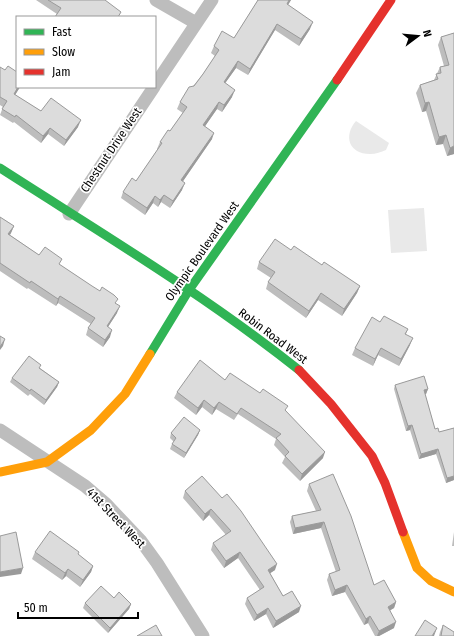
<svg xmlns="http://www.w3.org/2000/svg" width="454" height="636" font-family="'Fira Sans Condensed',sans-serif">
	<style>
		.green { fill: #e9e9e9 }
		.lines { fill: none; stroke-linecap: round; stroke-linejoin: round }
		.street { stroke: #bdbdbd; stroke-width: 13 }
		.fast { stroke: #30b455; stroke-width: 9 }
		.slow { stroke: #ff9f0a; stroke-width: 9 }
		.jam { stroke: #e5322d; stroke-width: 9 }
		.wall { fill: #bdbdbd }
		.shaded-wall { fill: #9a9a9a }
		.building { fill: #dcdcdc; stroke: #9a9a9a }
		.labels { text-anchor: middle; stroke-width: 3.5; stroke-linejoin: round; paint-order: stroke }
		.street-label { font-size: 12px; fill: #000; stroke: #fff }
	</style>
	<rect width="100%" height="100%" fill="#fff"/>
	<path class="green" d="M 356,121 L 389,143 L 386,150 C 381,152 376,154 370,154 C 349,154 343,136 356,121 Z
		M 424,208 L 427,251 L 391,253 L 388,210 Z"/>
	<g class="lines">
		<path class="street" d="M 156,0 L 196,23
			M 155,85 L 212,0
			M 69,214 L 154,87
			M 0,430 L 85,486 L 106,504 L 141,541 L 157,563 L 203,636"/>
		<path class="fast" d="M 0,168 C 101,233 205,295 299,370
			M 150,354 L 189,290 L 337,80"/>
		<path class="slow" d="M 0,472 L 47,462 L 91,430 L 125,394 L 150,354
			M 403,532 L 417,568 L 431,581 L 454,592"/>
		<path class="jam" d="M 337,80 L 391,0
			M 299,370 L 331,404 L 372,456 L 385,483 L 403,532"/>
	</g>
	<path class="wall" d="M 36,0 L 105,0 L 57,14 Z
		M 258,0 L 291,0 L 288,5 L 310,29 L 299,46 L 275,30 L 248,75 L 236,68 L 225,83 L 232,97 L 222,112 L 217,109 L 205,126 L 212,139 L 183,181 L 182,190 L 170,208 L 161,202 L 158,207 L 153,203 L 145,215 L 121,198 L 123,192 L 136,181 L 158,149 L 157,149 L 160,142 L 170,131 L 183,113 L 177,109 L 180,102 L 203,74 L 215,56 L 211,53 L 214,46 L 234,38 Z
		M 454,33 L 454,154 L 447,156 L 443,144 L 436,145 L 426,111 L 422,112 L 416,93 L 420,85 L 434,80 L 440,67 L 444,66 L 438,45 L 441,37 Z
		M 0,67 L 20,87 L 15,95 L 41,111 L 78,127 L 64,146 L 48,134 L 41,143 L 14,122 L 13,123 L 0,115 L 3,107 L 0,105 Z
		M 0,217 L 14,226 L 10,235 L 39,255 L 60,265 L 116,304 L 117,313 L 108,327 L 110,337 L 103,347 L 86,335 L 88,328 L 91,324 L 58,303 L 56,306 L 28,288 L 27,289 L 0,271 Z
		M 291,250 L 322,265 L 360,286 L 357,293 L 342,316 L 318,300 L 306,318 L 266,289 L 268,282 L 271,278 L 257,269 L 259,262 Z
		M 380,322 L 408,329 L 406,334 L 410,345 L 399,366 L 378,355 L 373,366 L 352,355 L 355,348 Z
		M 40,368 L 59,382 L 57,387 L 44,405 L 30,394 L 28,396 L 10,382 L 12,378 Z
		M 225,380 L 286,411 L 323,458 L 300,481 L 282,463 L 285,457 L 274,445 L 276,439 L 238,414 L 234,420 L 216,409 L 212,415 L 202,407 L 196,415 L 174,398 L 177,392 Z
		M 395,385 L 428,389 L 426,394 L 425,394 L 435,429 L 439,432 L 454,428 L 454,480 L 446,483 L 436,454 L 419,459 L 410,430 L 406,431 L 394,389 Z
		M 200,430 L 198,435 L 184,458 L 170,449 L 172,444 L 174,442 L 170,438 L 171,433 Z
		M 202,476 L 275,570 L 270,573 L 283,596 L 299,612 L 273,628 L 266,614 L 254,621 L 245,604 L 247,598 L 260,590 L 238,558 L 224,568 L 211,550 L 213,543 L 226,535 L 209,515 L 203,521 L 183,498 L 185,491 Z
		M 309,484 L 374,585 L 396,602 L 394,608 L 390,610 L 394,628 L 379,636 L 375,636 L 368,623 L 364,625 L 345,592 L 332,596 L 327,580 L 329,574 L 336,572 L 321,528 L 293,534 L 290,522 L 292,516 L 316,511 L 307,491 Z
		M 454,532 L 454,546 L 452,546 Z
		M 35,552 L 78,555 L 93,566 L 91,572 L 80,587 L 66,576 L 62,580 L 32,559 Z
		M 114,598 L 131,604 L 129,609 L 108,633 L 83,608 L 85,603 Z
		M 443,625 L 454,636 L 439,636 L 440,632 Z"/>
	<path class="shaded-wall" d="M 289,0 L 291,0 L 284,11 L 287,4 Z
		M 313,22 L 310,29 L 299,46 L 301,39 Z
		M 277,24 L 275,30 L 248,75 L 250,69 Z
		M 238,61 L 236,68 L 221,89 L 224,82 Z
		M 18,87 L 20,87 L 12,100 L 14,94 Z
		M 235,90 L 232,97 L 222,112 L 224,105 Z
		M 219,102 L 217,109 L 201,132 L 203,125 Z
		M 429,102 L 426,111 L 422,112 L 425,103 Z
		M 81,120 L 78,127 L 64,146 L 66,140 Z
		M 50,128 L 48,134 L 41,143 L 43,136 Z
		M 214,133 L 212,139 L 179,187 L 181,180 Z
		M 446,135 L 443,144 L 436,145 L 439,137 Z
		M 454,146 L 454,154 L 447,156 L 450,148 Z
		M 185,183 L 182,190 L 170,208 L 173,201 Z
		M 164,195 L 161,202 L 158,207 L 160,200 Z
		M 155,196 L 153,203 L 145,215 L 147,208 Z
		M 14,226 L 11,233 L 6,241 L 8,234 Z
		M 360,286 L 357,293 L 342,316 L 344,309 Z
		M 321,293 L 318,300 L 306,318 L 309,311 Z
		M 60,296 L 58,303 L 56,306 L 58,299 Z
		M 120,306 L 117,313 L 104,333 L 107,326 Z
		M 112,330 L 110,337 L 103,347 L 105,340 Z
		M 413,338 L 410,345 L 399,366 L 401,359 Z
		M 5,339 L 3,346 L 0,350 L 0,347 Z
		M 381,348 L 378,355 L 373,366 L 375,359 Z
		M 59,382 L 57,387 L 44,405 L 46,400 Z
		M 428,389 L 426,394 L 422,395 L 424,390 Z
		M 204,400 L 202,407 L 196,415 L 198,408 Z
		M 219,402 L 216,409 L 212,415 L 214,408 Z
		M 412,425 L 410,430 L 406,431 L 408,426 Z
		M 200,430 L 198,435 L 184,458 L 186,453 Z
		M 438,449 L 436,454 L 419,459 L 421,454 Z
		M 325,452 L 323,458 L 300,481 L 302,474 Z
		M 454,476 L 454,480 L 446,483 L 447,478 Z
		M 211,509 L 209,515 L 203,521 L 205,514 Z
		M 324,522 L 321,528 L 293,534 L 295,528 Z
		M 240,552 L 238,558 L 224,568 L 226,561 Z
		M 277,564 L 275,570 L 266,576 L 268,570 Z
		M 93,566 L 91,572 L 80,587 L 83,580 Z
		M 23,568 L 21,574 L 0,577 L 0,572 Z
		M 68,569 L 66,576 L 62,580 L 65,573 Z
		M 347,585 L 345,592 L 332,596 L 335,590 Z
		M 396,602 L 394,608 L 386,613 L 388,607 Z
		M 131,604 L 129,609 L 108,633 L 110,628 Z
		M 301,606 L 299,612 L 273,628 L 276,621 Z
		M 268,608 L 266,614 L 254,621 L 257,615 Z
		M 370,616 L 368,623 L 364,625 L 366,619 Z
		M 396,622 L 394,628 L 379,636 L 377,636 L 379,631 Z
		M 437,628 L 434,636 L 432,636 Z"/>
	<path class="building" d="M 48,0 L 105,0 L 121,12 L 118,17 L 55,17 L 61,8 Z
		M 258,0 L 289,0 L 287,4 L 313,22 L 301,39 L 277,24 L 250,69 L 238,61 L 224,82 L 235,90 L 224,105 L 219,102 L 203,125 L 214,133 L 181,180 L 185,183 L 173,201 L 164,195 L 160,200 L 155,196 L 147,208 L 123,192 L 132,178 L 136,181 L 162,143 L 160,142 L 168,130 L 170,131 L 187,107 L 180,102 L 189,87 L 194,86 L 203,74 L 219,50 L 214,46 L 222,31 L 234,38 Z
		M 454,33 L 454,146 L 450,148 L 446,135 L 439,137 L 429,102 L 425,103 L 420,85 L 438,79 L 436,74 L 441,73 L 440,67 L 449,65 L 441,37 Z
		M 8,66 L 17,72 L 17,87 L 18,87 L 14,94 L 41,111 L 51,98 L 81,120 L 66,140 L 50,128 L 43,136 L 16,115 L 15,117 L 2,109 L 7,101 L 0,97 L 0,67 L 5,70 Z
		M 0,217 L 14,226 L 8,234 L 39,255 L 45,247 L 62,259 L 59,264 L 92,286 L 100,291 L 102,287 L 114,295 L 118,299 L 115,303 L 120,306 L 107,326 L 112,330 L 105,340 L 88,328 L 95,318 L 60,296 L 58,299 L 31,281 L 30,283 L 0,263 Z
		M 275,239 L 291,250 L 294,246 L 322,265 L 324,262 L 360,286 L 344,309 L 321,293 L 309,311 L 268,282 L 275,272 L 259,262 Z
		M 384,316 L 408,329 L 405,334 L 413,338 L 401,359 L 381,348 L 375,359 L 355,348 L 372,317 L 380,322 Z
		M 0,336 L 5,339 L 0,347 Z
		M 29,356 L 41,365 L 39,368 L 59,382 L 46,400 L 31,389 L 30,391 L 12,378 Z
		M 200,360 L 225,380 L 230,373 L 260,393 L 263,389 L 288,406 L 285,410 L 325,452 L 302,474 L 285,456 L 289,452 L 276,438 L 281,434 L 241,408 L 237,414 L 219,402 L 214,408 L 204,400 L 198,408 L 177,392 Z
		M 424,376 L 428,389 L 424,390 L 435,429 L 438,428 L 439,432 L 454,428 L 454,476 L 447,478 L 438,449 L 421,454 L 412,425 L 408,426 L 395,385 Z
		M 184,417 L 200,430 L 186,453 L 172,444 L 176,438 L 171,433 Z
		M 333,474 L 351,516 L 374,585 L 384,580 L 396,602 L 388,607 L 396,622 L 379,631 L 370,616 L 366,619 L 347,585 L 335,590 L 329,574 L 340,570 L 324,522 L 295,528 L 292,516 L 321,510 L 309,484 Z
		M 202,476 L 222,498 L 227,494 L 241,511 L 277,564 L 268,570 L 283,596 L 292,591 L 301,606 L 276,621 L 268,608 L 257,615 L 247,598 L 264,587 L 240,552 L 226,561 L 213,543 L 231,531 L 211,509 L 205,514 L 185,491 Z
		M 50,531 L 79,552 L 78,554 L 93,566 L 83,580 L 68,569 L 65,573 L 35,552 Z
		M 16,532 L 23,568 L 0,572 L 0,536 Z
		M 101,586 L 114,598 L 119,592 L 131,604 L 110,628 L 85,603 Z
		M 425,620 L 437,628 L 432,636 L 415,636 Z
		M 156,625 L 162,636 L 137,636 Z
		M 443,625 L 454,632 L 454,636 L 441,636 Z"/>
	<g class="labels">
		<g class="street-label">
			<text transform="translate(111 150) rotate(-56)" y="4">Chestnut Drive West</text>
			<text transform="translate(202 251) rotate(-55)" y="4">Olympic Boulevard West</text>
			<text transform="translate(273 336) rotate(37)" y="4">Robin Road West</text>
			<text transform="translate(116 518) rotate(46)" y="4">41st Street West</text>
		</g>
	</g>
	<rect x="16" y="16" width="140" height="72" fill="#ffffff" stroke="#999999"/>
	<rect x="24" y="29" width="20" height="6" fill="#30b455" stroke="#999999"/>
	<text x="52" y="36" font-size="12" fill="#000000">Fast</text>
	<rect x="24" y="49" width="20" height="6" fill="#ff9f0a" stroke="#999999"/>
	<text x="52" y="56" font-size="12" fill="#000000">Slow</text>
	<rect x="24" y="69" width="20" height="6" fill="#e5322d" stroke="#999999"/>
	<text x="52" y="76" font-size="12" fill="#000000">Jam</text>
	<g transform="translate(418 36) rotate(74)" stroke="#ffffff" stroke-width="3" paint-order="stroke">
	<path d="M0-3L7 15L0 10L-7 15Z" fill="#000000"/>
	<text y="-6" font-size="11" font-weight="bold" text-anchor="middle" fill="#000000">N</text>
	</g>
	<path d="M18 612v6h120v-6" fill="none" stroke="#000000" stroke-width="2"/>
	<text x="24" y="612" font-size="12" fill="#000000" stroke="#ffffff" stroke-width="3" paint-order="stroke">50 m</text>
</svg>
